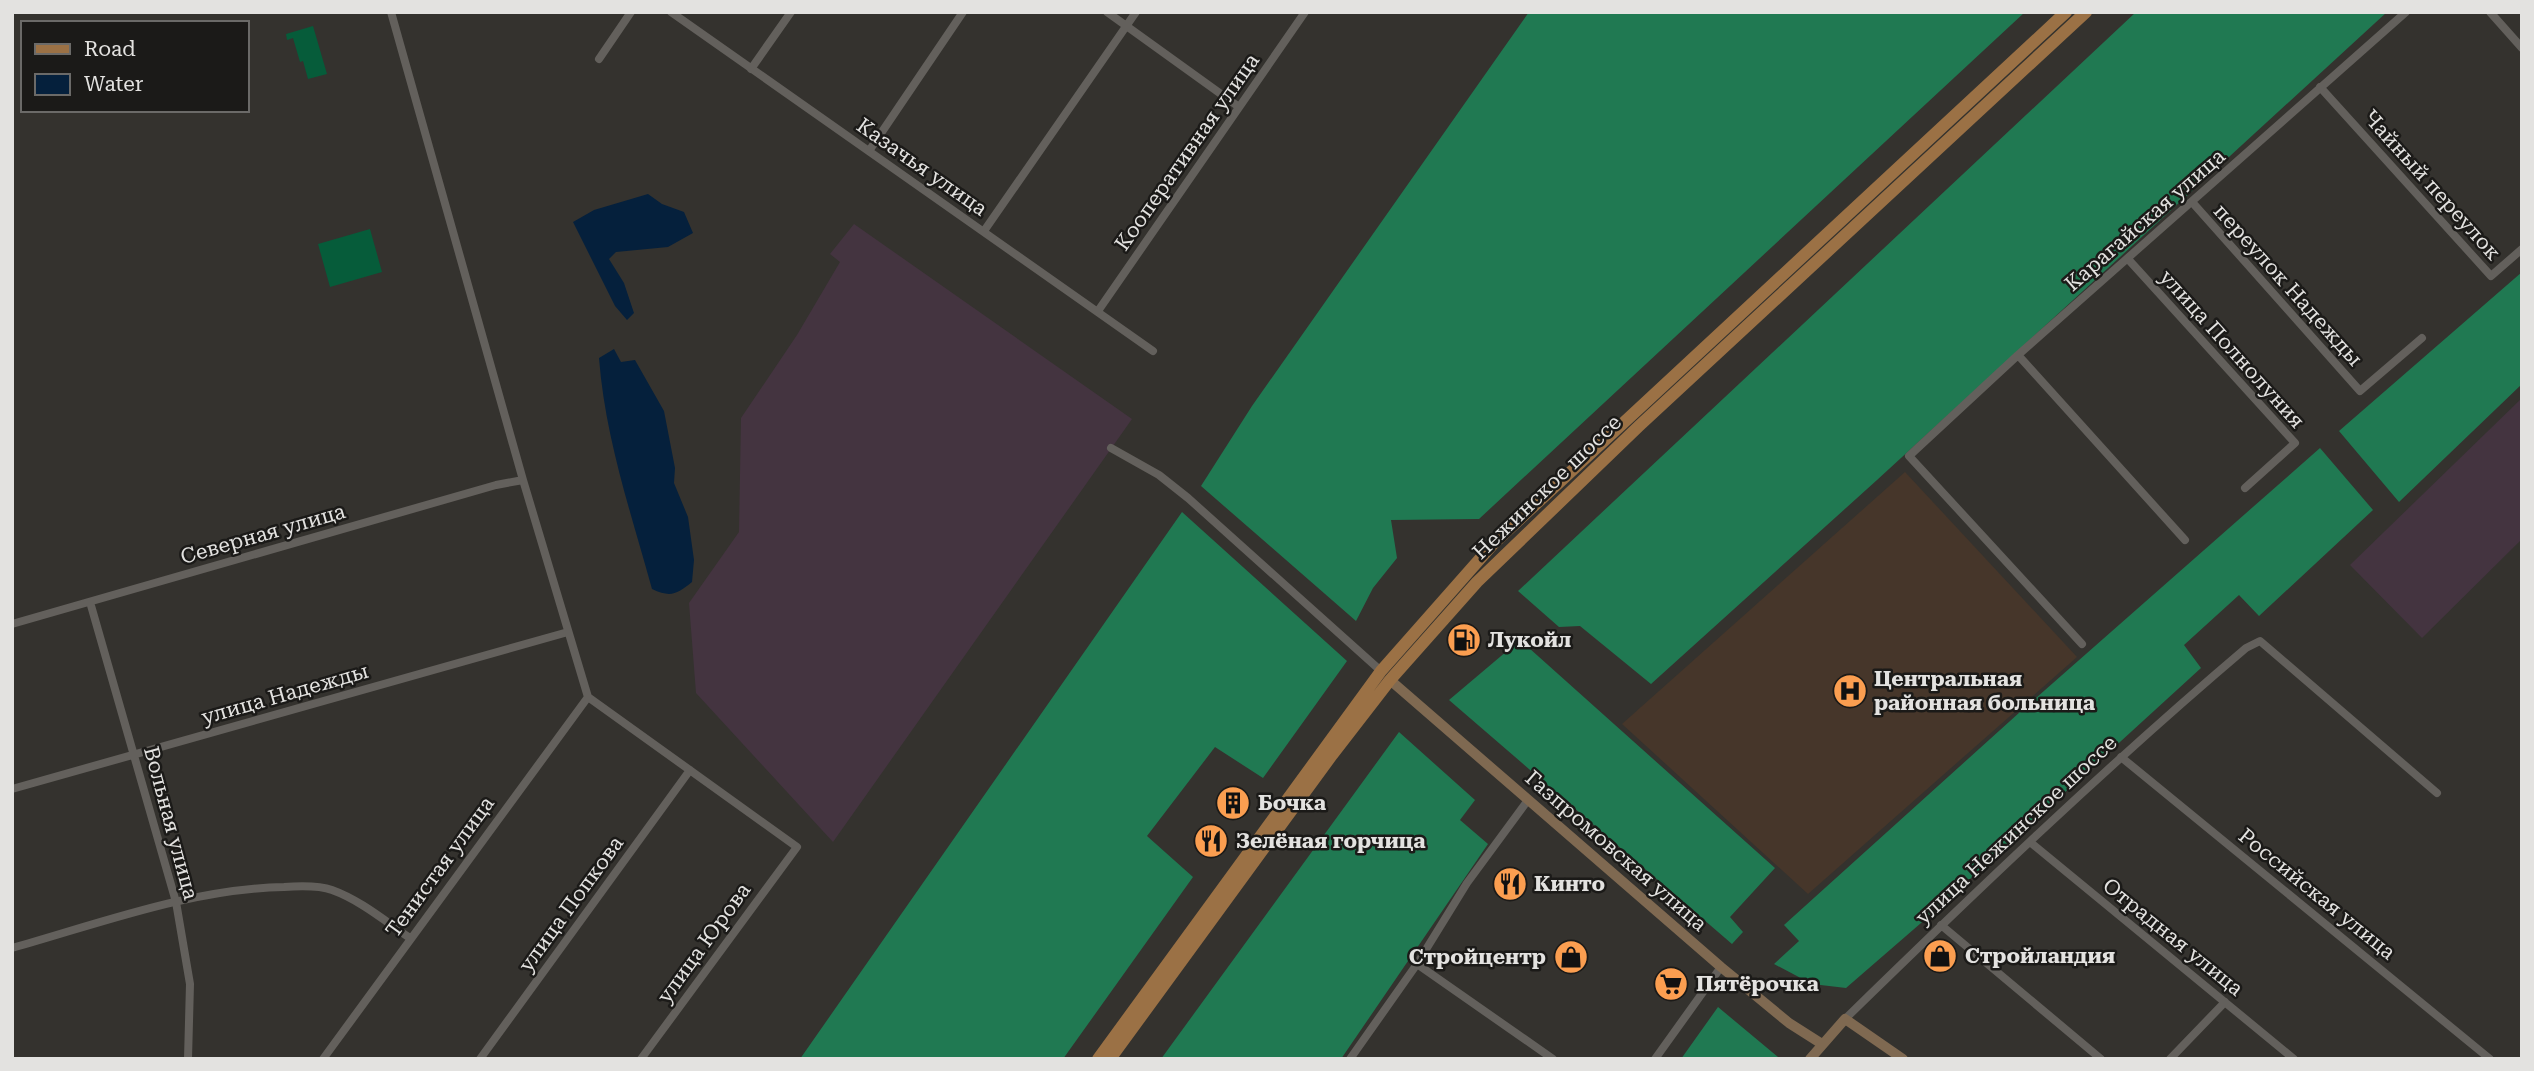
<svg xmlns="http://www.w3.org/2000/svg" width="2534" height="1071" font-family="'Roboto Serif',serif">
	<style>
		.industrial { fill: #443440 }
		.medical { fill: #46362a }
		.green { fill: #065c3a }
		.forest { fill: #207952 }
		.water { fill: #05203c }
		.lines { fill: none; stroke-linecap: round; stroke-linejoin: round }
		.minor { stroke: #63605c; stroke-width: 8 }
		.secondary { stroke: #7f6951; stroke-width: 10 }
		.primary { stroke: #9b7145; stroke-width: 12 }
		.labels { text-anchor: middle; stroke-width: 5; stroke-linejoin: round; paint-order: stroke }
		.street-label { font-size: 21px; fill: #e3e2e0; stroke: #1b1a18 }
		.poi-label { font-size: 21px; font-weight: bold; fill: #e3e2e0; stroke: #1b1a18; text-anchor: start }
	</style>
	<rect width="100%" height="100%" fill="#34322e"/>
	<path class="industrial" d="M 854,224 L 1132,419 L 833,842 L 696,693 L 689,603 L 739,532 L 741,418 L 797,335 L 840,262 L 830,254 Z
		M 2522,398 L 2522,539 L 2422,638 L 2350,565 Z"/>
	<path class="medical" d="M 1905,472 L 2077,657 L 1808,894 L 1622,724 Z"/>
	<path class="green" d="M 313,26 L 327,74 L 308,79 L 303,61 L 300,62 L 293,38 L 287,40 L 286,34 Z
		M 370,229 L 382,272 L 330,287 L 318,244 Z"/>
	<path class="forest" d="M 1529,12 L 2025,12 L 1479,519 L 1391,520 L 1397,558 L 1373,588 L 1356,621 L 1201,486 L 1252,406 Z
		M 2136,12 L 2387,12 L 1877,480 L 1651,684 L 1580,626 L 1559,627 L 1518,591 Z
		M 2522,272 L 2522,384 L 2399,502 L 2339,431 Z
		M 2320,448 L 2373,510 L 2259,616 L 2239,595 L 2184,645 L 2201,668 L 1936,910 L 1846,988 L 1812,984 L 1774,964 L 1799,941 L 1784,925 L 2020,712 Z
		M 1182,512 L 1347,661 L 1263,778 L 1215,747 L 1147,836 L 1193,877 L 1063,1059 L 800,1059 Z
		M 1520,640 L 1775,868 L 1730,917 L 1743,932 L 1732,944 L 1449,700 Z
		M 1399,732 L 1475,800 L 1460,820 L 1488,844 L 1341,1059 L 1161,1059 Z
		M 1718,1007 L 1778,1057 L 1777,1059 L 1681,1059 Z"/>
	<path class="water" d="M 648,194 L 662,204 L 684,212 L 693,233 L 668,247 L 616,252 L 609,259 L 624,283 L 634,313 L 627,320 L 615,306 L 573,222 L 594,210 Z
		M 614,349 L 621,362 L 635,360 L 664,411 L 675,468 L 674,483 L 688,517 L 694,560 L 692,582 C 677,594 671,598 652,589 C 631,513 605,437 599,358 Z"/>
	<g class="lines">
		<path class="minor" d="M 391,12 L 523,480 L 588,697 L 797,847 L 641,1059
			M 671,12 L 1153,351
			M 1107,12 L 1239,107
			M 2490,12 L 2522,48
			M 599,59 L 631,12
			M 751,69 L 791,12
			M 2320,87 L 2491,276 L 2522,249
			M 869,151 L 963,12
			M 2192,202 L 2360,391 L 2422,338
			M 984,231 L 1136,12
			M 2128,259 L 2295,443 L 2245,488
			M 1098,311 L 1305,12
			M 2018,355 L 2185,540
			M 1111,448 L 1159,475 L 1188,498 L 1381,671
			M 90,602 L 176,902 L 190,984 L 188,1059
			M 12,624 L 496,485 L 523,480
			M 2082,644 L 1909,456 L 2018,355 L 2406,12
			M 2121,757 L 2490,1059
			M 12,789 L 568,632
			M 2030,842 L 2294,1059
			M 1941,925 L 2101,1059
			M 12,948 C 101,923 191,889 284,887 C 299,886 318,885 332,890 C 360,900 385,921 410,938
			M 1417,964 L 1553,1059
			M 1845,1019 C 1975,892 2107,766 2246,648 L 2260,641 L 2437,793
			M 323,1059 L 588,697
			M 480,1059 L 690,770
			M 1350,1059 L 1417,964 L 1467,883 L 1528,800
			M 1655,1059 L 1721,967
			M 2170,1059 L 2225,1002"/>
		<path class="secondary" d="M 1390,680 L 1721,967 L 1789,1023 L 1822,1044
			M 1810,1059 L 1845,1019 L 1903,1059"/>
		<path class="primary" d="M 1098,1059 L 1381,671 L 1494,543 L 2066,12
			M 1110,1059 L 1332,755 L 1390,680 L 1477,582 L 1639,426 L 2086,12"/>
	</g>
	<defs>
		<g id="fuel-disc" transform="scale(1.75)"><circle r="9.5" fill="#fb9e50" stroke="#1b1a18"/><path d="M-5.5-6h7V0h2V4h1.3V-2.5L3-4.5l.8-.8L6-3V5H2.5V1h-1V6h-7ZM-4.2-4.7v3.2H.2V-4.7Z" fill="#111"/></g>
		<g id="hospital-disc" transform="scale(1.75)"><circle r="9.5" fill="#fb9e50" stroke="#1b1a18"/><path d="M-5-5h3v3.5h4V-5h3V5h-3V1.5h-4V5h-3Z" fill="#111"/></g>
		<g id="building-disc" transform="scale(1.75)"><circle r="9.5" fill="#fb9e50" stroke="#1b1a18"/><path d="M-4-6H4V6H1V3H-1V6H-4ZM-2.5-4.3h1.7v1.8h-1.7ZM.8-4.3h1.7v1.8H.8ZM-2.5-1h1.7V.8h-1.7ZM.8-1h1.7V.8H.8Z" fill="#111"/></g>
		<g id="restaurant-disc" transform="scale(1.75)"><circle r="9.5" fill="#fb9e50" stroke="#1b1a18"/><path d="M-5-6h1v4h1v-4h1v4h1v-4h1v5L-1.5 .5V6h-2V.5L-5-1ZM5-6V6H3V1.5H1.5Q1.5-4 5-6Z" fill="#111"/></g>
		<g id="shop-disc" transform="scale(1.75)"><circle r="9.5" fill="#fb9e50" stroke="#1b1a18"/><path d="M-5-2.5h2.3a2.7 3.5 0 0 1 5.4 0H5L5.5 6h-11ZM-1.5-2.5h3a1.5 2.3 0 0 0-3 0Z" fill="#111"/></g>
		<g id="supermarket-disc" transform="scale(1.75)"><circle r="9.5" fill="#fb9e50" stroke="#1b1a18"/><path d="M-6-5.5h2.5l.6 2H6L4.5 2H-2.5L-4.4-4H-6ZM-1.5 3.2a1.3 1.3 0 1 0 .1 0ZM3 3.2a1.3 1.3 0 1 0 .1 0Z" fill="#111"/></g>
	</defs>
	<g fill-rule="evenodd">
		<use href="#fuel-disc" x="1464" y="640"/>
		<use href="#hospital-disc" x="1850" y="691"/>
		<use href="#building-disc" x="1233" y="803"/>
		<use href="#restaurant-disc" x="1211" y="841"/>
		<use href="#restaurant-disc" x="1510" y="884"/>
		<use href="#shop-disc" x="1940" y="956"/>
		<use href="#shop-disc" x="1571" y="957"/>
		<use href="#supermarket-disc" x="1671" y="984"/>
	</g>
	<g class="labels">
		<g class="street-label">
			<text transform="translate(1187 152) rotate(-55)" y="7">Кооперативная улица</text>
			<text transform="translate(922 167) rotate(35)" y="7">Казачья улица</text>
			<text transform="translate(2432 185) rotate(48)" y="7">Чайный переулок</text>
			<text transform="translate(2145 220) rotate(-41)" y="7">Карагайская улица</text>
			<text transform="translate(2288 285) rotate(48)" y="7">переулок Надежды</text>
			<text transform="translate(2232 349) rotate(48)" y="7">улица Полнолуния</text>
			<text transform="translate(1547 487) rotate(-44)" y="7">Нежинское шоссе</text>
			<text transform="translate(263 534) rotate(-16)" y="7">Северная улица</text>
			<text transform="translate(285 694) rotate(-16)" y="7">улица Надежды</text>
			<text transform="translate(171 823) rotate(75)" y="7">Вольная улица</text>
			<text transform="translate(2016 830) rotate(-43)" y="7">улица Нежинское шоссе</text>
			<text transform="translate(1616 851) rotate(41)" y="7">Газпромовская улица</text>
			<text transform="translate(440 867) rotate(-54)" y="7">Тенистая улица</text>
			<text transform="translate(2317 894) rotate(39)" y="7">Российская улица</text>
			<text transform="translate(571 904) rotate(-54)" y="7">улица Попкова</text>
			<text transform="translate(2173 937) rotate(39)" y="7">Отрадная улица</text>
			<text transform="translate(704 943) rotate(-54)" y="7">улица Юрова</text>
		</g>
		<g class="poi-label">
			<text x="1488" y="647">Лукойл</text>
			<text x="1874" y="686">Центральная<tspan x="1874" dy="24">районная больница</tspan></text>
			<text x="1258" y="810">Бочка</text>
			<text x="1236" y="848">Зелёная горчица</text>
			<text x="1534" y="891">Кинто</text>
			<text x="1965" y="963">Стройландия</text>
			<text x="1546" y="964" text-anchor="end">Стройцентр</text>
			<text x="1696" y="991">Пятёрочка</text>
		</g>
	</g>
	<rect width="2534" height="1071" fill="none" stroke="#e3e2e0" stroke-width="28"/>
	<rect x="21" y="21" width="228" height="91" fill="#1b1a18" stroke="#6b6a68" stroke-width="2"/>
	<rect x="35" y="44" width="35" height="10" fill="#9b7145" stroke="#6b6a68" stroke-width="2"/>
	<text x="84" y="56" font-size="21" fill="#e3e2e0">Road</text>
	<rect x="35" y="74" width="35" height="21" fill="#05203c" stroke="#6b6a68" stroke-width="2"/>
	<text x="84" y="91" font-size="21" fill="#e3e2e0">Water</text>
</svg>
